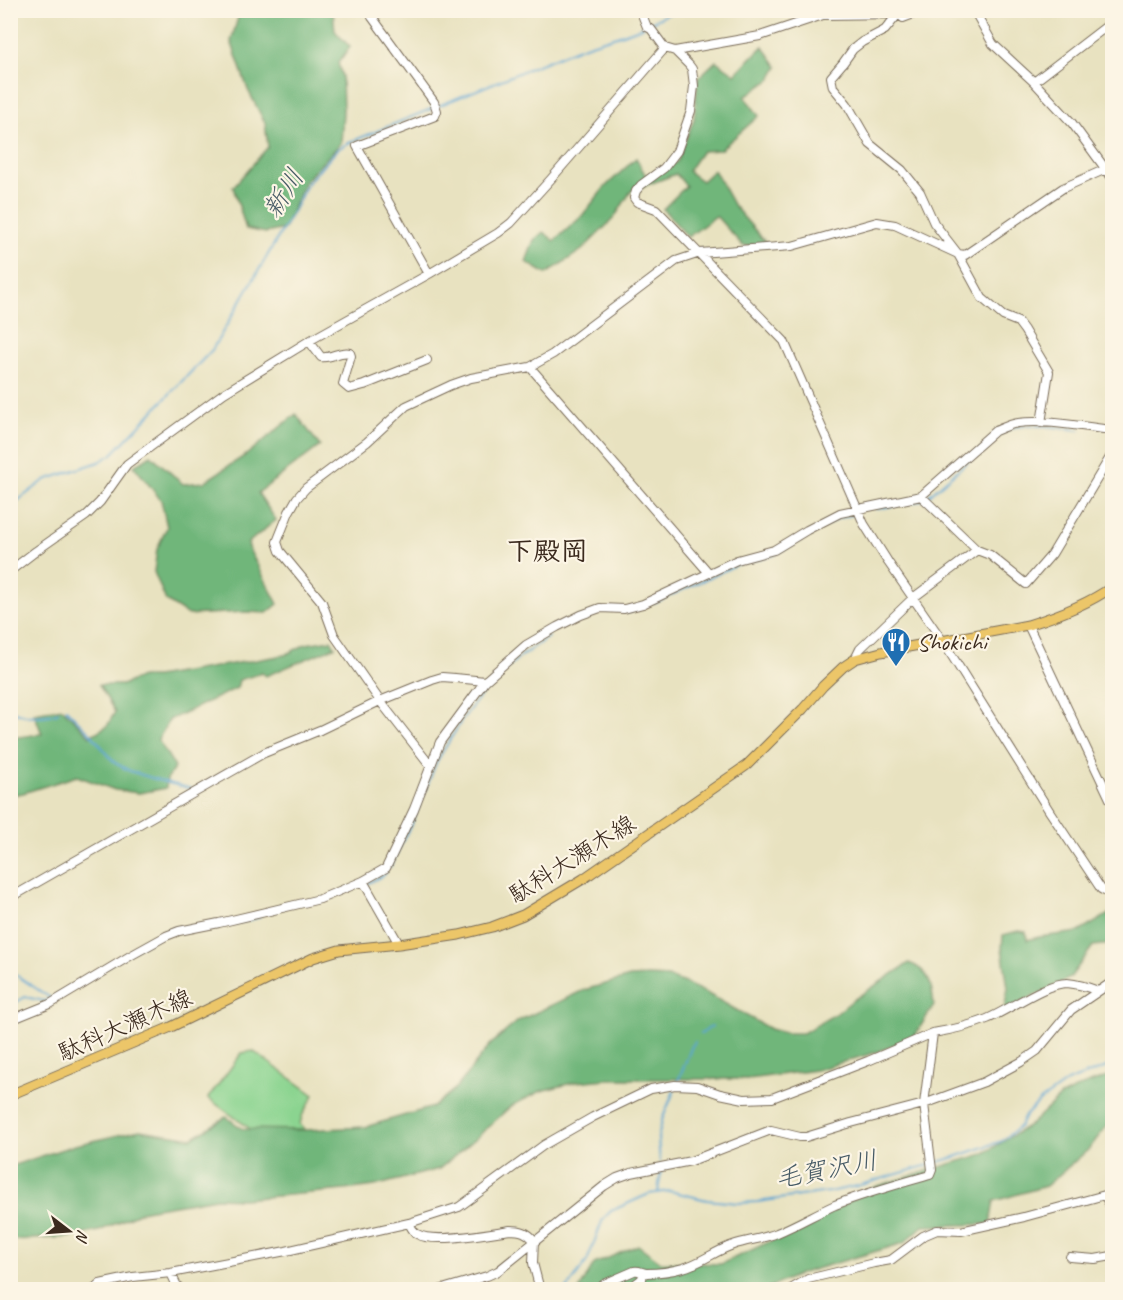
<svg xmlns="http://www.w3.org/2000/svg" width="1123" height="1300" font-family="Caveat,'Klee One',sans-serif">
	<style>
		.green { fill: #8bd490; stroke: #637f57; stroke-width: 1.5 }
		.forest { fill: #70b67a; stroke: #56704c; stroke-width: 1.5 }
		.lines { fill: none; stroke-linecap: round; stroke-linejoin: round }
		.stream { stroke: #5aa4d2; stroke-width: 2 }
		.minor-casing { stroke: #786a57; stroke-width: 10 }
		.major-casing { stroke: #786a57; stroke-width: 11 }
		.minor { stroke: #fff; stroke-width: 8 }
		.major { stroke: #ecc669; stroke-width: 9 }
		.labels { text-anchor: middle; stroke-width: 4.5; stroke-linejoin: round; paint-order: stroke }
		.poi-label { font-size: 24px; fill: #3b2a1e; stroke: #fcf5e5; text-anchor: start }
		.street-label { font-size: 24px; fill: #3b2a1e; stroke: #fcf5e5 }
		.water-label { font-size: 26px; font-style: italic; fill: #475b66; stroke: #fcf5e5 }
		.quarter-label { font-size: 27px; font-weight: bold; fill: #3b2a1e; stroke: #fcf5e5 }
	</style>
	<rect width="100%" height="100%" fill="#fcf5e5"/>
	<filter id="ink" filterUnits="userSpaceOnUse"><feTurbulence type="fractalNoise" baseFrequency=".0167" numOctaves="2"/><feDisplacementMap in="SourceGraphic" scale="12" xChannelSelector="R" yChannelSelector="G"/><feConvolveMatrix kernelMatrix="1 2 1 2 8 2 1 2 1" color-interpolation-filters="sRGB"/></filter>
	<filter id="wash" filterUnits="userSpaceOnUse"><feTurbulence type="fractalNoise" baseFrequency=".008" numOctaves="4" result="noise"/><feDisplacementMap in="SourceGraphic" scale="24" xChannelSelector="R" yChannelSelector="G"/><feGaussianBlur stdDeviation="1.35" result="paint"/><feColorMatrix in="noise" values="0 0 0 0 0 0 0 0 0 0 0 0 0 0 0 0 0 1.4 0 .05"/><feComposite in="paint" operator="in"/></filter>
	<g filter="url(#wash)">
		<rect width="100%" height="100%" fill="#e8e2c0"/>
		<path class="green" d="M 253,1051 L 314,1095 L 302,1116 L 300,1124 L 310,1138 L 267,1141 L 208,1098 L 242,1053 Z"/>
		<path class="forest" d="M 240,11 L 333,11 L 335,31 L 350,47 L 338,63 L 342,76 L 343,112 L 341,143 L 305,181 L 284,229 L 266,233 L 246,229 L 233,187 L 268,147 L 265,123 L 248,90 L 231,41 Z
			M 763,46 L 778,67 L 771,79 L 745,97 L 759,116 L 720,150 L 702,151 L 688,171 L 702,181 L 714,170 L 734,206 L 767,244 L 743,246 L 716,216 L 688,237 L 663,209 L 686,186 L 676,174 L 631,191 L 614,218 L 582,250 L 546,274 L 526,262 L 534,240 L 544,232 L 554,241 L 581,217 L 605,187 L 636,158 L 646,176 L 677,162 L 694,119 L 698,78 L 716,61 L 735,74 Z
			M 296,414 L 320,446 L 258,493 L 276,520 L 248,543 L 250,551 L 278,604 L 267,613 L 246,612 L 188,615 L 166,601 L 154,572 L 157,549 L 167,527 L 161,500 L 134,466 L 151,455 L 183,484 L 204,482 L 246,455 Z
			M 331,640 L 335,647 L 266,676 L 262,673 L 239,680 L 237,688 L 169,720 L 158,740 L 175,767 L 167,779 L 166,788 L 139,793 L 115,790 L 77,776 L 23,793 L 11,795 L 11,738 L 42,734 L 34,713 L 62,708 L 90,736 L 107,726 L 115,712 L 99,685 L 122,685 L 141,677 L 156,677 L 285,655 L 306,644 Z
			M 1112,912 L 1112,944 L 1093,946 L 1070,978 L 1004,1011 L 1008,988 L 1002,948 L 1003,935 L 1018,931 L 1026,932 L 1027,940 L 1039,937 L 1079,932 Z
			M 909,963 C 930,970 932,986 934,1005 L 914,1037 L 877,1052 L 816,1070 L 748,1079 L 607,1079 L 576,1082 L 541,1091 L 511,1106 L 475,1139 L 439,1169 L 375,1186 L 345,1190 L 243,1199 L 216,1198 L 145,1210 L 99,1231 L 71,1237 L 11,1240 L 11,1166 L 75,1145 L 140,1130 L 192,1138 L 226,1117 L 243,1129 L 306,1130 L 365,1127 L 433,1107 L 457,1087 L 490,1045 L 518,1021 L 584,990 L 630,977 L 648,976 L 668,977 L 685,983 L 708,994 L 770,1029 L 785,1033 L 803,1033 L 837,1013 L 853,1000 Z
			M 1112,1075 L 1112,1122 L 1105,1128 L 1089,1149 L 1046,1186 L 994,1201 L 990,1224 L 923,1226 L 904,1243 L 802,1273 L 766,1289 L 579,1290 L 594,1264 L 638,1245 L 661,1262 L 721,1264 L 819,1219 L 874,1187 L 983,1154 L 1031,1124 L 1061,1096 L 1082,1086 Z"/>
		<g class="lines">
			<path class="stream" d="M 649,23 L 676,10
				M 876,509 L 919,501 L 927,497 L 999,434 L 1014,427 L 1024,426 L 1045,426 L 1080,430
				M 10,510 L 16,502 L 45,480 L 99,462 L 111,455 L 212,350 L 293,212 L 308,182 L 338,149 L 348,143 C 423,112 498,81 574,50 C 597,41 621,36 644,26
				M 654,603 L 736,565 L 774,555 L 839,518 L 856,514
				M 625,612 L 630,612 L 637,609
				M 66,709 L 91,734 L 115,763 L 130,771 L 161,781 L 192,789
				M 10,710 C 24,717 46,718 59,712
				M 390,867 L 414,818 L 437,761 L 464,717 L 491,682 L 516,660 L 548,637
				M 368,883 L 384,875 L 386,872
				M 228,924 L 229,925 L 260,917
				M 10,971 L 52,999
				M 10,1006 L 25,997 L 44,1001 L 52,999 L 133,950 L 170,929 L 177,928
				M 701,1034 L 712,1026
				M 678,1081 L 692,1046 L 695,1042
				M 660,1163 L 658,1138 L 662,1120 L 674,1091
				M 658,1192 L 661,1172
				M 566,1290 L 587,1261 L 603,1219 L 611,1211 L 649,1194 L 670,1191 L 707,1200 L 738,1203 L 757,1202 L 829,1192 L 857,1186 L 952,1158 L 1002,1141 L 1020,1126 L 1025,1116 L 1039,1102 L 1067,1082 L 1112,1065"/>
		</g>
	</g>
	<g filter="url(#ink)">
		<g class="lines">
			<g class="minor-casing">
				<path id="minor" d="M 373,10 L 372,17 L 434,102 L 437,111 L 435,116 L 357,146 L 429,274
					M 471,10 L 476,13 L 487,10
					M 645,10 L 643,17 L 647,27 L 651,29 L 665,48 L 675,51 L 689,65 L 692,69 L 694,86 L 691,111 L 677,151 L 664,168 L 641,185 L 636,191 L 634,198 L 637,202 L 656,209 L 784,341 L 864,524 L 888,562 L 942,640 L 1050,812 L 1101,889 L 1112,895
					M 904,10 L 898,14 L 885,30 L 862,42 L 853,49 L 843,63 L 831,77 L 833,87 L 847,104 L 870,144 L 902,170 L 920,192 L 934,223 L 958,254 L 982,298 L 1003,316 L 1018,322 L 1024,330 L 1049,372 L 1041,423
					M 974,10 L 993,44 L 1034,82 L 1072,123 L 1112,178
					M 372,17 L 384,10
					M 675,51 L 760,36 L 823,15 L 898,14 L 903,18 L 924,10
					M 1034,82 L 1112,22
					M 309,341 L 321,357 C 331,359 340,350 350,353 L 351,356 L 343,384 L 349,389 L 364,385 L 427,360
					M 530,367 L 709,573
					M 921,496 L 977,550 L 990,555 L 1026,584 L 1052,554 L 1112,454
					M 10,571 L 36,551 L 86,516 L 100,502 L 127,464 L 224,393 L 309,341 L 429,274 L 498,233 L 511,223 L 551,179 L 665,48
					M 1028,625 L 1112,803
					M 855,659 L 860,649 L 913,598 L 977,550
					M 430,765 L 380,701 L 334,635 L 322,602 L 280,551 L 277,542 L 289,512 L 297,498 L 306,488 L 367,442 L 406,406 L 451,385 L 471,378 L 530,367 L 553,354 L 676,261 L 700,253 L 792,246 L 877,222 L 895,225 L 958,254 L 965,255 L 1063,188 L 1106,169 L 1112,168
					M 363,881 L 399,944
					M 10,898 L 264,753 L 320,730 L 380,701 L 432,680 L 442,677 L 455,678 L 485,681
					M 10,1021 L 13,1019 L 50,1004 L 130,956 L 166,936 L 179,931 L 219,923 L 320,899 L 363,881 L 386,868 L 414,809 L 440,742 L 485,681 L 526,645 L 557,627 L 581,615 L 600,608 L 624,609 L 643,604 L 737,560 L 774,550 L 807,530 L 840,513 L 921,496 L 995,431 C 1003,428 1010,424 1018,423 C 1044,419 1085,427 1112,430
					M 933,1033 C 951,1030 970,1026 987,1019 C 1009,1010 1045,983 1067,983 C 1078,984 1088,987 1098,991
					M 1105,1195 L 1112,1211
					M 409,1223 C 411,1227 413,1232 417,1234 C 433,1244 490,1233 510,1230 C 521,1230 527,1232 534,1240
					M 534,1240 L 533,1263 L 540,1290
					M 1070,1257 L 1095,1259 L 1112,1256
					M 171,1273 L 176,1284 L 181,1290
					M 93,1290 L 100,1284 L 133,1277 L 171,1273 L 286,1251 L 409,1223 L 459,1207 L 544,1145 L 593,1117 L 651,1089 L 675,1085 L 697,1086 L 720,1094 L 744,1099 L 772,1098 L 868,1061 L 933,1033 L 924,1104 L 932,1170 L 930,1175 C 898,1184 865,1193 835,1205 C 815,1214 797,1225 777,1233 C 763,1239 747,1240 733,1245 C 715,1251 701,1263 683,1268 C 672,1271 658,1273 647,1273 C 642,1273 640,1270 634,1271 L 604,1284 L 598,1290
					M 439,1290 L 487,1276 L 498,1271 L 604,1186 L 617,1178 L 631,1173 L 691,1161 L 771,1130 L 800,1137 L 806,1137 L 851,1123 L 924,1104 L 984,1082 L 1021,1062 L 1037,1051 L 1071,1010 L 1112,982
					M 627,1290 L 642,1279 L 643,1273
					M 789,1290 L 808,1279 L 874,1263 L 891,1260 L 923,1236 L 937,1230 L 961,1231 L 1024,1217 L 1105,1195 L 1112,1191"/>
			</g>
			<g class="major-casing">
				<path id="major" d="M 10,1095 L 171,1027 L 313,958 L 339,950 L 399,944 L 459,935 L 492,927 L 523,915 L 583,879 L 747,765 L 803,709 L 823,686 L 843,667 L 855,659 L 881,652 L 1028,625 C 1057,616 1088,604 1112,587"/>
			</g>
			<use href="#minor" class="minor"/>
			<use href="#major" class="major"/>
		</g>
	</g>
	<defs>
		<g id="restaurant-pin" transform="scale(1.5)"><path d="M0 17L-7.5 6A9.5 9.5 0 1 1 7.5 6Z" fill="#1f6fb2" stroke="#fcf5e5"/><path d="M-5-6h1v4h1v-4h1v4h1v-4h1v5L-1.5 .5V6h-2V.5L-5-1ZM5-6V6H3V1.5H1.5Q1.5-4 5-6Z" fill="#fff"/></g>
	</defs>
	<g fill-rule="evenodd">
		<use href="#restaurant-pin" x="896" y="642"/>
	</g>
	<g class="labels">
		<g class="poi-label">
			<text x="917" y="650">Shokichi</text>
		</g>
		<g class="street-label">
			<text transform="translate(572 859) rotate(-32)" y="8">駄科大瀬木線</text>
			<text transform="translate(125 1025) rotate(-24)" y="8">駄科大瀬木線</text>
		</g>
		<g class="water-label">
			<text transform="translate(283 193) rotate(-58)" y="9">新川</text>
			<text transform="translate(826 1169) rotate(-11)" y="9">毛賀沢川</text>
		</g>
		<g class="quarter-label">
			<text x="547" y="560">下殿岡</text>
		</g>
	</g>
	<rect width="1123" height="1300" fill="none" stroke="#fcf5e5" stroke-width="36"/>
	<g transform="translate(69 1231) rotate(107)" stroke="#fcf5e5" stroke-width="4.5" paint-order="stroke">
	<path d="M0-4.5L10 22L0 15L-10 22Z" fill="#3b2a1e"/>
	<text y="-9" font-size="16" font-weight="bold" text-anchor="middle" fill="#3b2a1e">N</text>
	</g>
</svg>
